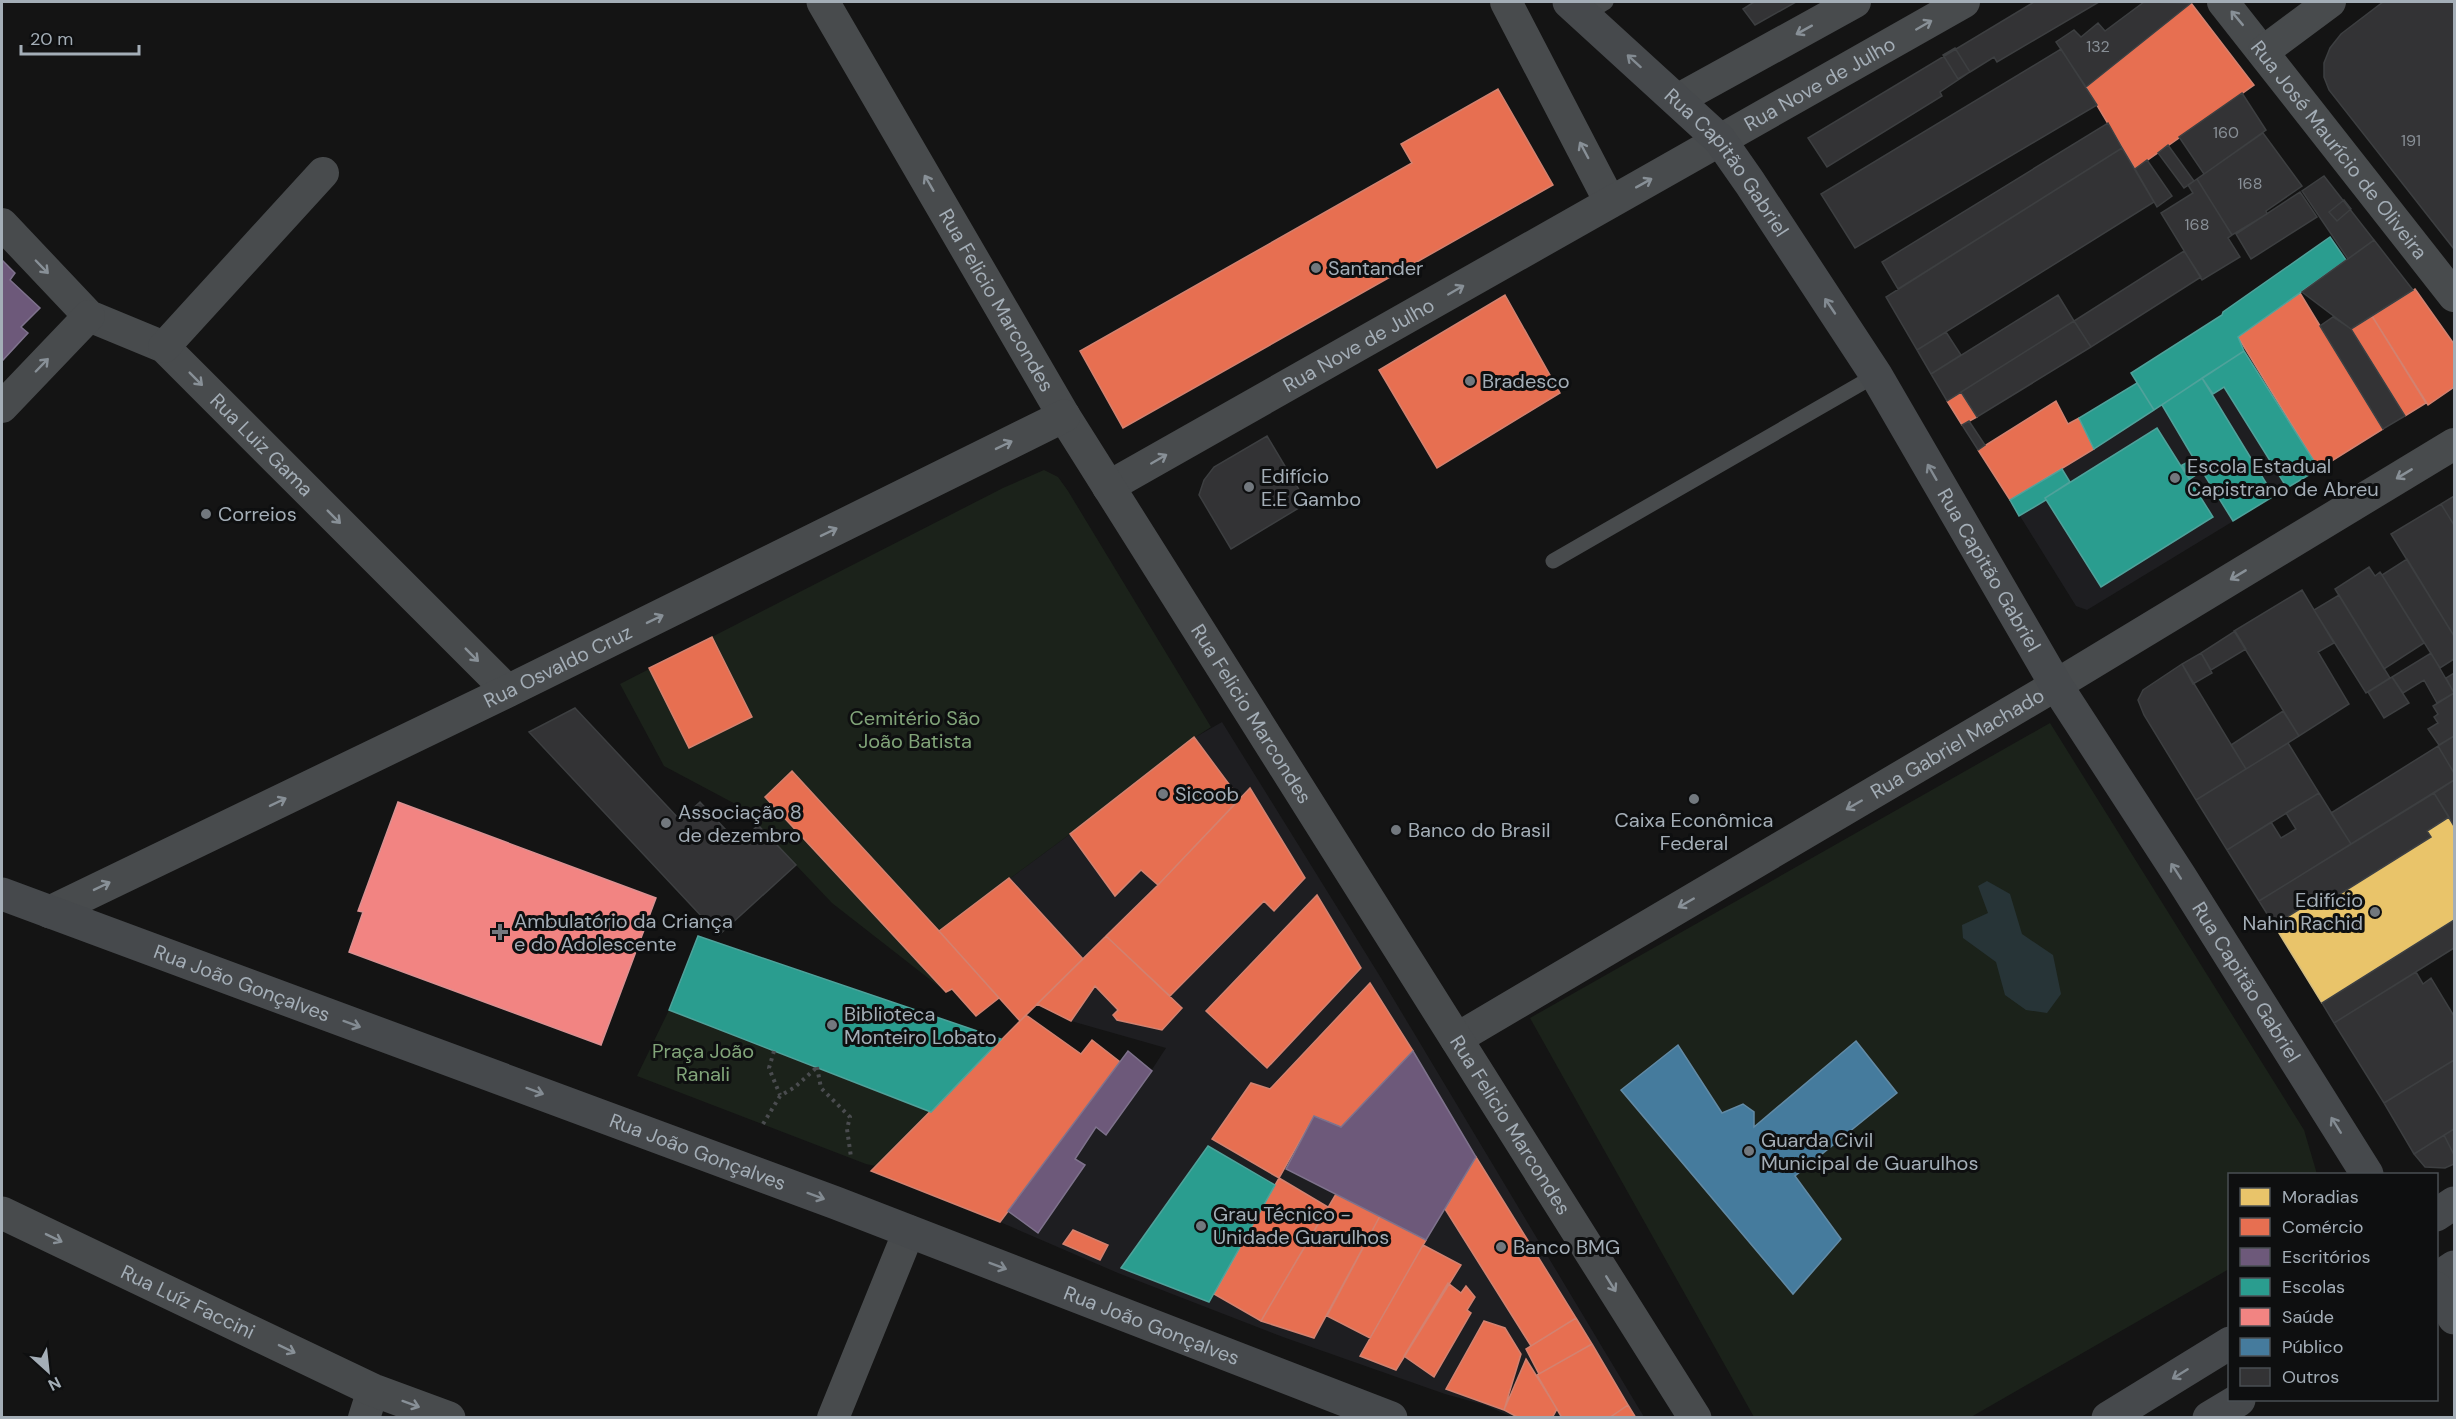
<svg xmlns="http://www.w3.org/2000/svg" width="2456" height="1419" font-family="'DM Sans',sans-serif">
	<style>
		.built { fill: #1e1e21 }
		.green { fill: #1b221a }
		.water { fill: #273437 }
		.homes { fill: #e9c46a; stroke: #d4bd81; stroke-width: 1.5 }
		.shops { fill: #e76f51; stroke: #d38270; stroke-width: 1.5 }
		.offices { fill: #6d597a; stroke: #7e728c; stroke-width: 1.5 }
		.schools { fill: #2a9d8f; stroke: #4fa29b; stroke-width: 1.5 }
		.health { fill: #f28482; stroke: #db9192; stroke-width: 1.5 }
		.public { fill: #457b9d; stroke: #628aa5; stroke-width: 1.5 }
		.building { fill: #333335; stroke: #3d3f41; stroke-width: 1.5 }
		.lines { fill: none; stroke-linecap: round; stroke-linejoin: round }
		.path { stroke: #4a4c4f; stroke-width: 4; stroke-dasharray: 3 4.5; stroke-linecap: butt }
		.service { stroke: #484b4d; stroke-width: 15 }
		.minor { stroke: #484b4d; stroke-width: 32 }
		.tertiary { stroke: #484b4d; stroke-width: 33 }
		.secondary { stroke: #46494c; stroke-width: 33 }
		.oneway { stroke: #889097 }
		.oneway2 { stroke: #838b92 }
		.poi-dot { fill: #72787e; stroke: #0e0f10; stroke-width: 2 }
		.labels { text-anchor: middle; stroke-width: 6; stroke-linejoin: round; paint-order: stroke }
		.number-label { font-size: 16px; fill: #888f96 }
		.street-label { font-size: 20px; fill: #a4aeb7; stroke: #0e0f10 }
		.poi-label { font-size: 20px; fill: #a4aeb7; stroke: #0e0f10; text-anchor: start }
		.park-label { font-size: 20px; fill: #81a479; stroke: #0e0f10 }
	</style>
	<rect width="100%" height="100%" fill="#141414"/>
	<path class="built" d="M 2244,351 L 2319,469 L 2087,610 L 2076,606 L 2010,500 Z
		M 1222,722 L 1381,978 L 1644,1417 L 1512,1417 L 1485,1405 L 1445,1394 L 1283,1337 L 1118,1273 L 1000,1222 L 1128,1051 L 1151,1071 L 1166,1048 L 1071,1021 L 1037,1004 L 1020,1021 L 939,931 L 1070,834 L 1194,738 Z"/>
	<path class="green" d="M 1044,470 L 1058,477 L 1068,491 L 1211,727 L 1194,738 L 1070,834 L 939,931 L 999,998 L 976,1016 L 952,989 L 946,992 L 832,903 L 741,807 L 664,766 L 620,684 L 1003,488 Z
		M 2050,723 L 2304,1130 L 2317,1174 L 2230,1174 L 2229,1269 L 1971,1417 L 1754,1417 L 1530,1018 Z
		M 669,1010 L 931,1112 L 876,1166 L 866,1164 L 637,1076 Z"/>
	<path class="water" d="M 1987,881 L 2010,894 L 2022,934 L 2053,955 L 2061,994 L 2047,1013 L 2026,1010 L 2005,995 L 1996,962 L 1963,938 L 1962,925 L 1988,913 L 1978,886 Z"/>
	<path class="homes" d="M 2449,817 L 2454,826 L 2454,920 L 2322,1003 L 2274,925 L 2319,897 L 2324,904 L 2431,837 L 2427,831 Z"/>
	<path class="shops" d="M 2191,3 L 2254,85 L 2135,169 L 2086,87 Z
		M 1498,89 L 1553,185 L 1123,428 L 1080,351 L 1412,163 L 1401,144 Z
		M 2415,289 L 2454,344 L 2454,387 L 2428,405 L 2372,316 Z
		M 2300,293 L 2383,429 L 2319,469 L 2238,337 Z
		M 1505,295 L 1560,393 L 1437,468 L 1379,370 Z
		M 2372,316 L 2426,403 L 2405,416 L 2351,329 Z
		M 1961,392 L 1977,417 L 1962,425 L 1947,401 Z
		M 2056,401 L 2068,424 L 2079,418 L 2094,449 L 2010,500 L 1978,450 Z
		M 712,637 L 752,717 L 689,748 L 649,668 Z
		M 1194,737 L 1240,799 L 1158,885 L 1141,870 L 1115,896 L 1070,834 Z
		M 792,771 L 939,931 L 999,998 L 976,1016 L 952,989 L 946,992 L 765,797 Z
		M 1250,788 L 1305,878 L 1274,911 L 1264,901 L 1170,996 L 1106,936 L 1158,885 Z
		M 1009,878 L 1083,959 L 1020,1021 L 939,931 Z
		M 1317,895 L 1361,968 L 1267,1068 L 1206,1011 Z
		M 1106,936 L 1182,1008 L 1162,1030 L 1117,1020 L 1113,1015 L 1118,1010 L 1095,986 L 1071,1021 L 1037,1004 Z
		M 1370,983 L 1413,1051 L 1341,1127 L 1314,1116 L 1279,1178 L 1212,1139 L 1251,1083 L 1270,1089 Z
		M 1026,1015 L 1081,1054 L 1092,1040 L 1120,1062 L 1000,1222 L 871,1171 Z
		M 1476,1157 L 1576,1318 L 1531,1346 L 1445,1209 Z
		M 1279,1178 L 1328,1207 L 1261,1321 L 1214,1294 Z
		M 1336,1194 L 1380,1216 L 1314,1338 L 1261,1321 Z
		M 1380,1216 L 1426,1240 L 1370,1338 L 1327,1316 Z
		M 1073,1230 L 1108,1245 L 1100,1260 L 1063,1244 Z
		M 1423,1245 L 1461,1265 L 1396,1370 L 1360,1356 Z
		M 1448,1283 L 1461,1293 L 1466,1286 L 1475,1297 L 1467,1310 L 1471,1313 L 1434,1377 L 1404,1356 Z
		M 1576,1318 L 1592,1344 L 1539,1374 L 1526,1349 Z
		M 1484,1321 L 1505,1328 L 1521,1354 L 1504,1410 L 1446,1389 Z
		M 1592,1344 L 1628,1405 L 1609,1418 L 1562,1418 L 1537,1375 Z
		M 1526,1359 L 1557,1409 L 1552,1418 L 1519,1418 L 1504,1410 Z
		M 1628,1405 L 1636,1418 L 1609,1418 Z"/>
	<path class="offices" d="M 2,260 L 15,273 L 10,280 L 40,308 L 21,327 L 28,333 L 2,361 Z
		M 1128,1051 L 1152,1071 L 1106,1135 L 1096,1127 L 1075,1159 L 1085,1165 L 1038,1233 L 1008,1211 Z
		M 1413,1051 L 1476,1157 L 1426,1240 L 1286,1169 L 1314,1116 L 1341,1127 Z"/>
	<path class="schools" d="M 2330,237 L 2346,260 L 2238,337 L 2244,351 L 2154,410 L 2131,373 L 2222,315 L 2223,312 Z
		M 2244,351 L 2319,469 L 2287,488 L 2224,387 L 2213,394 L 2202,378 Z
		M 2202,378 L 2274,496 L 2233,521 L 2202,471 L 2190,479 L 2182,465 L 2194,459 L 2162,405 Z
		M 2137,383 L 2154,410 L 2094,449 L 2079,418 Z
		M 2157,428 L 2213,517 L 2101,587 L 2045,498 Z
		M 2062,469 L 2070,482 L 2045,498 L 2046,500 L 2019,516 L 2010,500 Z
		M 698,936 L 1001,1039 L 931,1112 L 669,1010 Z
		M 1208,1146 L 1275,1185 L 1209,1302 L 1121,1268 Z"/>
	<path class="health" d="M 398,802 L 656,898 L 601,1045 L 349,952 L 363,912 L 358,911 Z"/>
	<path class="public" d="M 1856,1041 L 1897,1093 L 1795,1176 L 1841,1239 L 1793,1294 L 1621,1090 L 1678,1045 L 1722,1113 L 1743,1104 L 1754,1112 L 1754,1127 Z"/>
	<path class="building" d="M 1754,2 L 1796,2 L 1755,25 L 1743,9 Z
		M 2034,2 L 2099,2 L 1997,62 L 1994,57 L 1970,72 L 1940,92 L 1942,96 L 1827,167 L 1808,138 Z
		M 2144,2 L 2191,3 L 2086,87 L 2056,42 L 2074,30 L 2081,37 L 2098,23 L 2105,31 Z
		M 2383,2 L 2454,2 L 2454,249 L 2329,90 L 2324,77 L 2324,63 L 2330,48 L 2341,34 Z
		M 1955,48 L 1970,72 L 1958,79 L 1943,55 Z
		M 2061,49 L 2097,105 L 1855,248 L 1821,194 Z
		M 2242,93 L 2266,130 L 2204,174 L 2179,137 Z
		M 2108,123 L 2122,148 L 1898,289 L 1882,262 Z
		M 2263,133 L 2302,186 L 2266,211 L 2267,214 L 2232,235 L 2197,179 Z
		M 2168,145 L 2194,181 L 2184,188 L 2158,153 Z
		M 2122,148 L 2154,202 L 1917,350 L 1886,297 Z
		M 2147,160 L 2172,196 L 2157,207 L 2135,169 Z
		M 2324,176 L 2374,240 L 2348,259 L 2302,191 Z
		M 2197,179 L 2232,235 L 2228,238 L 2240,257 L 2202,280 L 2161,213 L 2193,193 L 2188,185 Z
		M 2300,192 L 2317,217 L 2251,259 L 2236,234 Z
		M 2344,200 L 2351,209 L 2337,221 L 2329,212 Z
		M 2374,240 L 2413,290 L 2351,329 L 2302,292 Z
		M 2184,251 L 2201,277 L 2091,347 L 2074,321 Z
		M 2058,295 L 2074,321 L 1947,401 L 1931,374 Z
		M 2333,317 L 2351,329 L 2405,416 L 2383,429 L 2320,326 Z
		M 2074,321 L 2091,347 L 1977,417 L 1961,392 Z
		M 1946,332 L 1961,355 L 1931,374 L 1917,350 Z
		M 1969,421 L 1985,445 L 1978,450 L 1962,425 Z
		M 1267,436 L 1307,503 L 1231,549 L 1199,495 L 1204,480 L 1214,467 Z
		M 2454,496 L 2454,525 L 2441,504 Z
		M 2441,504 L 2454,525 L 2454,636 L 2391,534 Z
		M 2407,559 L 2454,636 L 2454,659 L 2440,668 L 2382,575 Z
		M 2369,567 L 2375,576 L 2380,572 L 2382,575 L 2424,643 L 2384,669 L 2335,589 Z
		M 2302,590 L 2334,643 L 2318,652 L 2349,704 L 2299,736 L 2234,631 Z
		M 2339,595 L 2390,678 L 2366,693 L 2314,610 Z
		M 2235,631 L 2246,649 L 2211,670 L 2201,653 Z
		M 2201,653 L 2212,673 L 2193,684 L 2182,664 Z
		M 2431,653 L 2454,693 L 2437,703 L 2424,680 L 2403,693 L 2392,677 Z
		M 2182,664 L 2246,769 L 2196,800 L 2144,715 L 2138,700 L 2143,690 Z
		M 2454,673 L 2454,693 L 2446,678 Z
		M 2392,677 L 2409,703 L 2384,718 L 2368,692 Z
		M 2454,693 L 2454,736 L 2439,745 L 2428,729 L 2438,723 L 2434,717 L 2438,714 L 2433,706 Z
		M 575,708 L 680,820 L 700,802 L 739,844 L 758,825 L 796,865 L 719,935 L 529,732 Z
		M 2283,711 L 2299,736 L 2246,769 L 2231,745 Z
		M 2454,736 L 2454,773 L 2438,746 Z
		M 2288,743 L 2319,793 L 2227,850 L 2196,800 Z
		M 2438,746 L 2454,773 L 2454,780 L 2351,844 L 2331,813 Z
		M 2454,780 L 2454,826 L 2434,793 Z
		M 2319,793 L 2351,844 L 2259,901 L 2227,850 L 2271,822 L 2281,838 L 2296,829 L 2286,813 Z
		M 2434,793 L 2449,817 L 2427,831 L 2431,837 L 2324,904 L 2319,897 L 2274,925 L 2259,901 Z
		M 2454,920 L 2454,948 L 2334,1023 L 2322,1003 Z
		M 2416,972 L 2423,984 L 2431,978 L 2454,1016 L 2454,1060 L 2384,1103 L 2334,1023 Z
		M 2454,1060 L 2454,1129 L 2414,1154 L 2384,1103 Z
		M 2454,1129 L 2454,1155 L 2444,1135 Z
		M 2444,1135 L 2454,1155 L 2454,1164 L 2445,1168 L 2425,1167 L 2414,1154 Z"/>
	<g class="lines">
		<path class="path" d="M 774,1051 L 769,1068 L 780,1095
			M 817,1067 L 821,1088 L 850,1117 L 847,1129 L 851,1157
			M 763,1124 L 780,1096 L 795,1087 L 816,1068"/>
		<path class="service" d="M 1585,15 L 1606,2
			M 1553,561 L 1876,375"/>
		<g class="minor">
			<path d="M 1506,2 L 1610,202"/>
			<path id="s1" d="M 2223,2 L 2454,296"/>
			<path d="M 2264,51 L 2330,2"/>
			<path d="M 1677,100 L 1855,2"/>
			<path id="s2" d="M 2,224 L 89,316 L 164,347 L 508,691"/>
			<path d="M 164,347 L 323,173"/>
			<path d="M 2,407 L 89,316"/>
			<path id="s3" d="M 1108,487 L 1964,2"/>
			<path id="s4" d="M 1456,1039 L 2056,685 L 2454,444"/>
			<path d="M 364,1418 L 373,1390"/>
			<path d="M 833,1418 L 909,1231"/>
		</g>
		<g class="tertiary">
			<path id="s5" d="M 823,2 L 1064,416 L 1695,1418"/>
			<path id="s6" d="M 50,912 L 508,691 L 1064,416"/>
			<path id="s7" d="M 2,1213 L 373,1390 L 449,1418"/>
		</g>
		<g class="secondary">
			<path id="s8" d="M 1569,2 L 1720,140 L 1750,183 L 1876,375 L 2056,685 L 2180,876 L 2367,1174"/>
			<path id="s9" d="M 2,894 L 836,1203 L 1391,1418"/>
			<path d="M 2436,1215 L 2454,1203"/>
			<path d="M 2436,1279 L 2454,1267"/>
			<path d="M 2436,1288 L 2454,1318"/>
			<path d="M 2108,1418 L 2230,1343"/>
			<path d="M 2209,1418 L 2239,1400"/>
		</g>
	</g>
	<defs><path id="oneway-shaft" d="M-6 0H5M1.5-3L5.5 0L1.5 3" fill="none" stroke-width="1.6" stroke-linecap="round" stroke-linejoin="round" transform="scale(1.5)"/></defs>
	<g class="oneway">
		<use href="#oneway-shaft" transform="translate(2237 18) rotate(-130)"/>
		<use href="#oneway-shaft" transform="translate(1924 25) rotate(-30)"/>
		<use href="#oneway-shaft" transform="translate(1804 30) rotate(151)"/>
		<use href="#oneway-shaft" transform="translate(1584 150) rotate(-118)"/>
		<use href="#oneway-shaft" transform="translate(929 183) rotate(-120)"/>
		<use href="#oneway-shaft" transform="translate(1644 183) rotate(-29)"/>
		<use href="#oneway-shaft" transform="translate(42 267) rotate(46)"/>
		<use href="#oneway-shaft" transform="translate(1456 290) rotate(-30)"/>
		<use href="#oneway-shaft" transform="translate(42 365) rotate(-46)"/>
		<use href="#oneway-shaft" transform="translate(196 379) rotate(45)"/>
		<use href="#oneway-shaft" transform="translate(1004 445) rotate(-26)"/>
		<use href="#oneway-shaft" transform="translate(1159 459) rotate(-30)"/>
		<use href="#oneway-shaft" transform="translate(2404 474) rotate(149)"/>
		<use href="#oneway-shaft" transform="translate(334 517) rotate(45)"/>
		<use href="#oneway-shaft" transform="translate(829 532) rotate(-26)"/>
		<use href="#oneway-shaft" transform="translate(2238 575) rotate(149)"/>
		<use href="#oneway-shaft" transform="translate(655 619) rotate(-26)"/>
		<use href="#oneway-shaft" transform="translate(472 655) rotate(45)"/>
		<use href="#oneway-shaft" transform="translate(278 802) rotate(-26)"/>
		<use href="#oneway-shaft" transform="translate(1854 805) rotate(150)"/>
		<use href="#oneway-shaft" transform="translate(102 886) rotate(-26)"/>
		<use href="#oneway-shaft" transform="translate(1686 903) rotate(150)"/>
		<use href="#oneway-shaft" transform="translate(54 1238) rotate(26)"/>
		<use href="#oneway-shaft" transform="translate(1611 1284) rotate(58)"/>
		<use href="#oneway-shaft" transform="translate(287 1349) rotate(26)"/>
		<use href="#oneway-shaft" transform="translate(411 1404) rotate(20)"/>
	</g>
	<g class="oneway2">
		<use href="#oneway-shaft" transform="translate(1634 61) rotate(-138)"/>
		<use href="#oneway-shaft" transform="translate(1830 306) rotate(-124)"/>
		<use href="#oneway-shaft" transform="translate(1932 472) rotate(-120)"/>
		<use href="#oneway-shaft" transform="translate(2176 871) rotate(-123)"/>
		<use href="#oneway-shaft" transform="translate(352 1024) rotate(20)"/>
		<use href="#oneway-shaft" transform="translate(535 1091) rotate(20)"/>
		<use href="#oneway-shaft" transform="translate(2336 1125) rotate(-122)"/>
		<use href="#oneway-shaft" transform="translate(816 1196) rotate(20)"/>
		<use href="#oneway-shaft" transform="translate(998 1266) rotate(21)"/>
		<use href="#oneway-shaft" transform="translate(2180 1374) rotate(148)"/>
	</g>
	<g class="poi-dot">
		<circle cx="1316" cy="268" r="6"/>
		<circle cx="1470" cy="381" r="6"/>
		<circle cx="2175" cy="478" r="6"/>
		<circle cx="1249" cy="487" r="6"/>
		<circle cx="206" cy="514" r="6"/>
		<circle cx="1163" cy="794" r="6"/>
		<circle cx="1694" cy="799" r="6"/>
		<circle cx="666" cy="823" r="6"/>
		<circle cx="1396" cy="830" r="6"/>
		<circle cx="2375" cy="912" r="6"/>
		<path d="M497 923h6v6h6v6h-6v6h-6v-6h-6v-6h6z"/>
		<circle cx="832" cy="1025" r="6"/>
		<circle cx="1749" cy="1151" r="6"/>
		<circle cx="1201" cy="1226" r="6"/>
		<circle cx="1501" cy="1247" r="6"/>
	</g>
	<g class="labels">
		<g class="number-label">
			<text x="2098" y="52">132</text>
			<text x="2226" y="138">160</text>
			<text x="2411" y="146">191</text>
			<text x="2250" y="189">168</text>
			<text x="2197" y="230">168</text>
		</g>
		<g class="street-label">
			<text dy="7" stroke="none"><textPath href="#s3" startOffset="818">Rua Nove de Julho</textPath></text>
			<text dy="7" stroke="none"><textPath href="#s1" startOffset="188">Rua José Maurício de Oliveira</textPath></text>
			<text dy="7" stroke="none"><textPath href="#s8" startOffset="226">Rua Capitão Gabriel</textPath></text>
			<text dy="7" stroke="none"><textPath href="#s5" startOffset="345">Rua Felicio Marcondes</textPath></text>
			<text dy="7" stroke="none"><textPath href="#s3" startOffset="288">Rua Nove de Julho</textPath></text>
			<text dy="7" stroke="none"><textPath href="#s2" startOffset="346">Rua Luiz Gama</textPath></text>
			<text dy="7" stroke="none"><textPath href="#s8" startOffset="712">Rua Capitão Gabriel</textPath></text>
			<text dy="7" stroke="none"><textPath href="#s6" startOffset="564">Rua Osvaldo Cruz</textPath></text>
			<text dy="7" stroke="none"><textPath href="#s5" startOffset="831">Rua Felicio Marcondes</textPath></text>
			<text dy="7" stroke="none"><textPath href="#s4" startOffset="582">Rua Gabriel Machado</textPath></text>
			<text dy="7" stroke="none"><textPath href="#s9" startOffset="256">Rua João Gonçalves</textPath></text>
			<text dy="7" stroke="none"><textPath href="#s8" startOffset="1198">Rua Capitão Gabriel</textPath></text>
			<text dy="7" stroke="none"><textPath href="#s5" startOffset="1317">Rua Felicio Marcondes</textPath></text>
			<text dy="7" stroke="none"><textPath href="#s9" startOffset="742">Rua João Gonçalves</textPath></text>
			<text dy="7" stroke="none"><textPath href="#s7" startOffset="206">Rua Luíz Faccini</textPath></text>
			<text dy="7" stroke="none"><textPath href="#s9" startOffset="1228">Rua João Gonçalves</textPath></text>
		</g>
		<g class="poi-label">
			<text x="1328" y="275">Santander</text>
			<text x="1482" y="388">Bradesco</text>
			<text x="2187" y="473">Escola Estadual<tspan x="2187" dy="23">Capistrano de Abreu</tspan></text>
			<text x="1261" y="483">Edifício<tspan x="1261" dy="23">E.E Gambo</tspan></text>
			<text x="218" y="521">Correios</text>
			<text x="1175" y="801">Sicoob</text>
			<text x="678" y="819">Associação 8<tspan x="678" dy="23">de dezembro</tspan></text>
			<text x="1694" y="827" text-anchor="middle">Caixa Econômica<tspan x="1694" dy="23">Federal</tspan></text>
			<text x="1408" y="837">Banco do Brasil</text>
			<text x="2363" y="907" text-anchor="end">Edifício<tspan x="2363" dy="23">Nahin Rachid</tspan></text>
			<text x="514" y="928">Ambulatório da Criança<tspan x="514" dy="23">e do Adolescente</tspan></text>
			<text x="844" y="1021">Biblioteca<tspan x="844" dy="23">Monteiro Lobato</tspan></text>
			<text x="1761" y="1147">Guarda Civil<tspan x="1761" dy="23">Municipal de Guarulhos</tspan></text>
			<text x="1213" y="1221">Grau Técnico -<tspan x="1213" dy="23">Unidade Guarulhos</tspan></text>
			<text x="1513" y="1254">Banco BMG</text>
		</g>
		<g class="park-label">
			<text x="915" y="725">Cemitério São<tspan x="915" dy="23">João Batista</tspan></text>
			<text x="703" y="1058">Praça João<tspan x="703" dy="23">Ranali</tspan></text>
		</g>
	</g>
	<rect width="2456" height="1419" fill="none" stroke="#a4aeb7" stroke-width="6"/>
	<rect x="2228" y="1173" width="210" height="228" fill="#0e0f10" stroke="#4a4f53" stroke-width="1.5"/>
	<rect x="2240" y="1188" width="30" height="18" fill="#e9c46a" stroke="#4a4f53" stroke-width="1.5"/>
	<text x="2282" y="1203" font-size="18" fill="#a4aeb7">Moradias</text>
	<rect x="2240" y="1218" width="30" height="18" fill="#e76f51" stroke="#4a4f53" stroke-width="1.5"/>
	<text x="2282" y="1233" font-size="18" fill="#a4aeb7">Comércio</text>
	<rect x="2240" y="1248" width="30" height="18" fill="#6d597a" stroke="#4a4f53" stroke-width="1.5"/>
	<text x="2282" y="1263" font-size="18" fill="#a4aeb7">Escritórios</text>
	<rect x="2240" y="1278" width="30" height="18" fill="#2a9d8f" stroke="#4a4f53" stroke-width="1.5"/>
	<text x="2282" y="1293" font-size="18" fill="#a4aeb7">Escolas</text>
	<rect x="2240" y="1308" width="30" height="18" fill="#f28482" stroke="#4a4f53" stroke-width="1.5"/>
	<text x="2282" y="1323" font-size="18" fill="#a4aeb7">Saúde</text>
	<rect x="2240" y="1338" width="30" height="18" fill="#457b9d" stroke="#4a4f53" stroke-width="1.5"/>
	<text x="2282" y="1353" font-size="18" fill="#a4aeb7">Público</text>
	<rect x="2240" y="1368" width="30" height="18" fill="#333335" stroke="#4a4f53" stroke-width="1.5"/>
	<text x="2282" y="1383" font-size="18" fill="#a4aeb7">Outros</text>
	<g transform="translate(48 1371) rotate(153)" stroke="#0e0f10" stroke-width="4.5" paint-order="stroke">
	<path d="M0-4.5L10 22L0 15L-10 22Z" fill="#a4aeb7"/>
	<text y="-9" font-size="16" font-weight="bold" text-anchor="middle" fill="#a4aeb7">N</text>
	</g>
	<path d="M21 45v9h118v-9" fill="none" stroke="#a4aeb7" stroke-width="3"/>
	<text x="30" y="45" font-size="18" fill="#a4aeb7" stroke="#0e0f10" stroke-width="4.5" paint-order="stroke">20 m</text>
</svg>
